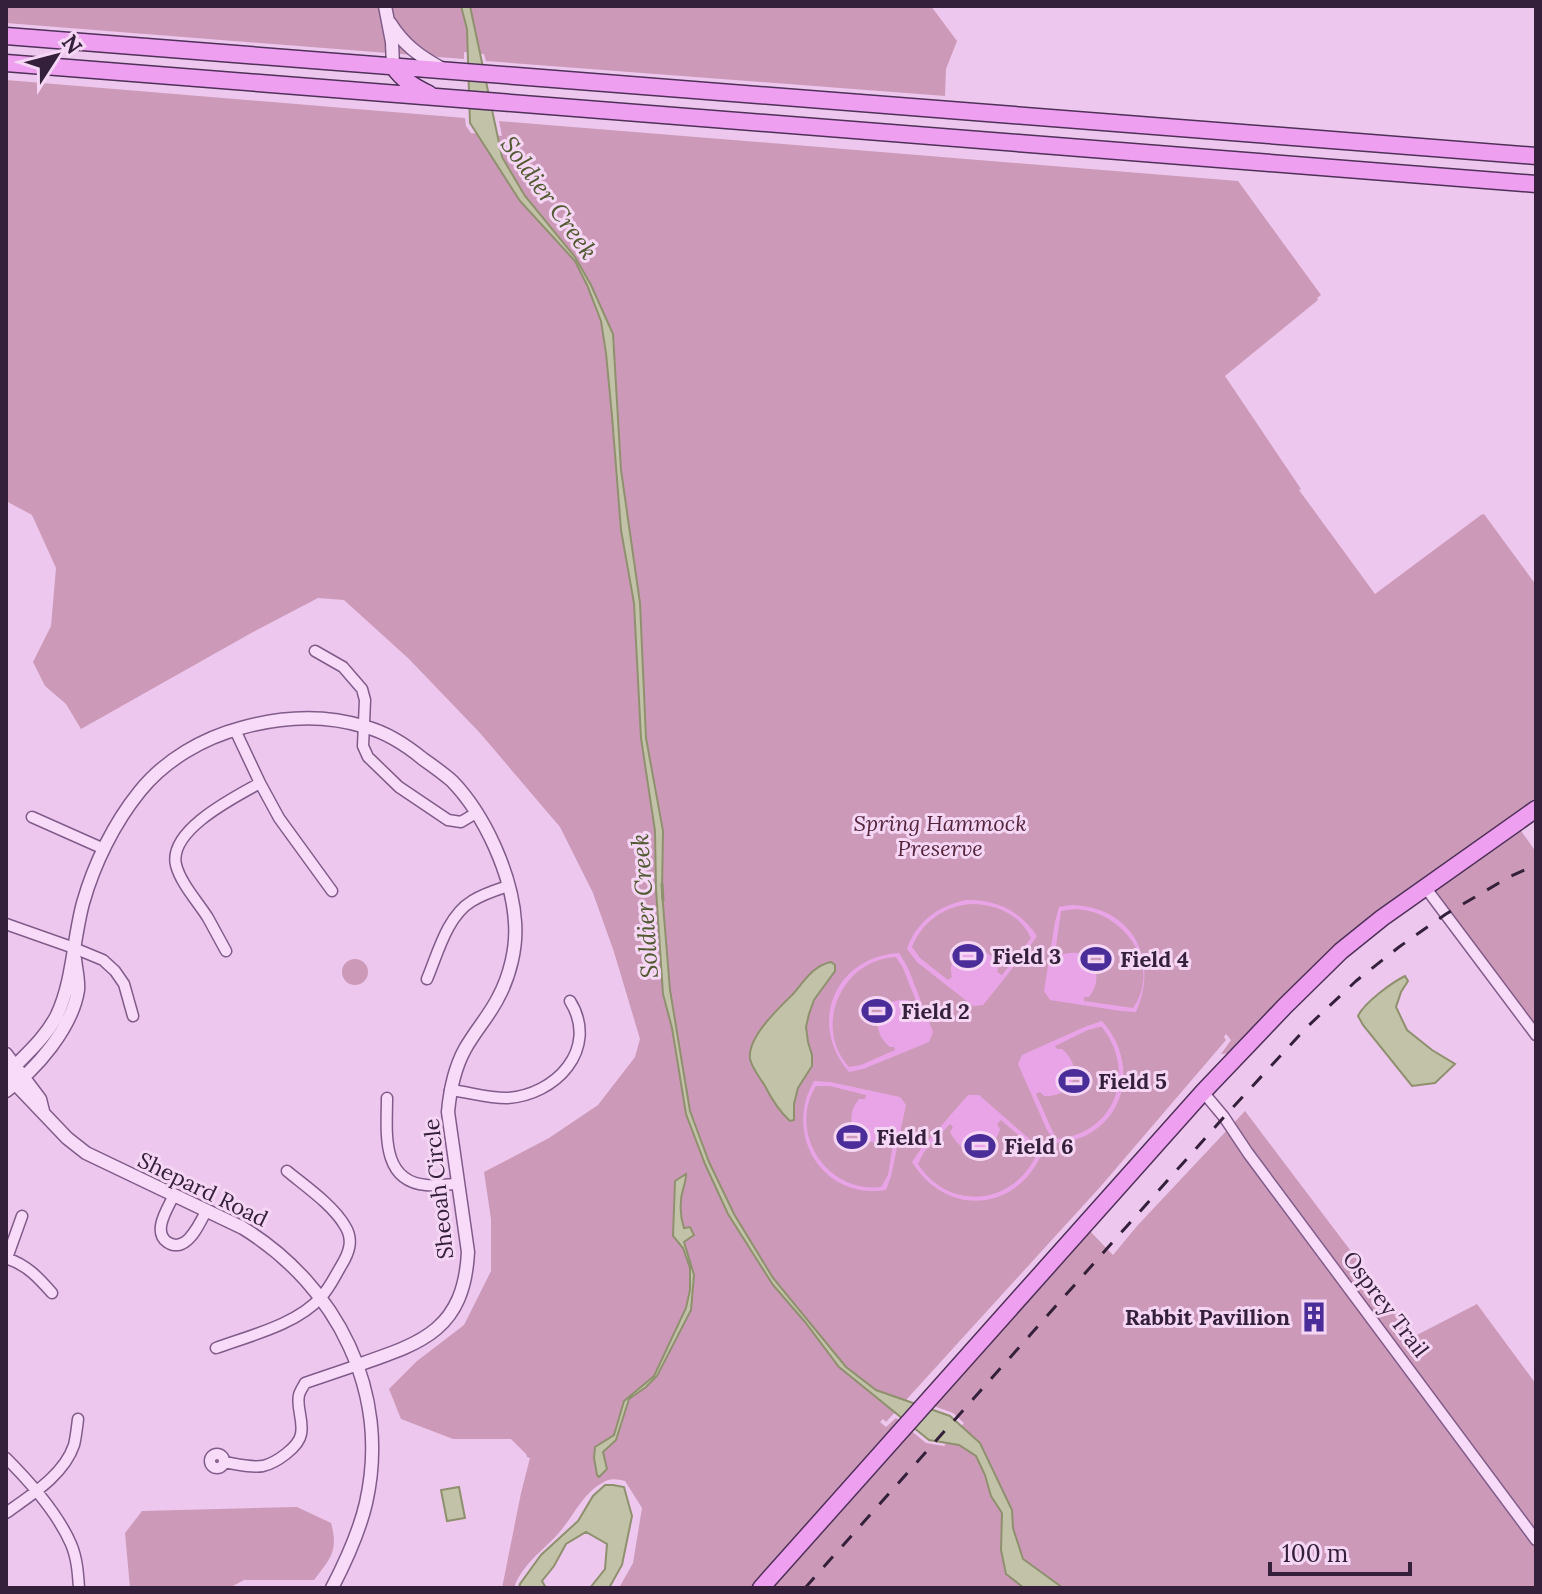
<svg xmlns="http://www.w3.org/2000/svg" width="1542" height="1594" font-family="Lora,serif">
	<style>
		.green { fill: #cc9ab8 }
		.sand { fill: #e9a4e8; fill-rule: evenodd }
		.water { fill: #c2c2a8; stroke: #8f906e; stroke-width: 2 }
		.lines { fill: none; stroke-linecap: round; stroke-linejoin: round }
		.stream { stroke: #8f906e; stroke-width: 3 }
		.minor-casing { stroke: #815c8a; stroke-width: 13 }
		.tertiary-casing { stroke: #815c8a; stroke-width: 15 }
		.primary-casing { stroke: #4e3058; stroke-width: 19 }
		.minor { stroke: #f8daf9; stroke-width: 10 }
		.tertiary { stroke: #f8daf9; stroke-width: 12 }
		.primary { stroke: #ee9ff0; stroke-width: 16 }
		.rail { stroke: #34203a; stroke-width: 3; stroke-dasharray: 14 14; stroke-linecap: butt }
		.labels { text-anchor: middle; stroke-width: 6; stroke-linejoin: round; paint-order: stroke }
		.park-label { font-size: 22px; font-style: italic; fill: #56263d; stroke: #f5d6f5 }
		.poi-label { font-size: 22px; font-weight: bold; fill: #34203a; stroke: #f5d6f5; text-anchor: start }
		.street-label { font-size: 22px; fill: #34203a; stroke: #f5d6f5 }
		.water-label { font-size: 24px; font-style: italic; fill: #50592f; stroke: #f5d6f5 }
	</style>
	<rect width="100%" height="100%" fill="#edc7ee"/>
	<path class="green" d="M 6,6 L 931,6 L 957,41 L 946,69 L 945,96 L 486,61 L 484,54 L 464,52 L 464,59 L 6,23 Z
		M 6,80 L 465,118 L 466,126 L 471,133 L 502,136 L 499,121 L 1238,181 L 1321,295 L 1317,298 L 1318,300 L 1225,376 L 1301,489 L 1299,490 L 1375,594 L 1481,515 L 1484,514 L 1536,585 L 1536,803 L 1422,883 L 1233,1053 L 1221,1054 L 1231,1040 L 1226,1034 L 1224,1037 L 1226,1040 L 1101,1186 L 886,1422 L 883,1419 L 880,1422 L 886,1427 L 896,1418 L 902,1423 L 755,1588 L 619,1588 L 633,1563 L 642,1508 L 625,1481 C 616,1479 610,1478 602,1483 C 582,1494 572,1519 557,1535 C 542,1551 521,1566 514,1588 L 502,1588 L 521,1493 L 530,1458 L 527,1457 L 526,1454 L 511,1439 L 453,1439 L 401,1419 L 389,1389 L 417,1361 L 464,1325 L 491,1271 L 491,1219 L 484,1172 L 549,1138 L 598,1105 L 635,1057 L 640,1039 L 614,952 L 593,893 L 560,827 L 480,733 L 409,659 L 344,600 L 318,598 L 253,632 L 81,729 L 66,704 L 45,686 L 33,662 L 51,626 L 56,568 L 32,515 L 6,501 Z
		M 1519,828 L 1536,852 L 1536,1033 L 1428,890 Z
		M342 972a13 13 0 1 1 26 0a13 13 0 1 1-26 0Z
		M 1245,1111 L 1415,1336 L 1477,1304 L 1536,1384 L 1536,1588 L 768,1588 L 909,1429 L 926,1443 L 944,1446 L 964,1423 L 953,1413 L 931,1405 L 1088,1229 L 1113,1255 L 1137,1226 Z
		M 297,1507 L 331,1523 C 339,1551 330,1559 314,1580 L 244,1580 L 229,1588 L 130,1588 L 125,1533 L 142,1511 Z"/>
	<path class="sand" d="M 966,900 C 996,899 1020,911 1037,936 L 1028,949 L 983,1005 L 973,1006 L 917,962 L 907,949 C 916,922 938,906 966,900 ZM 971,904 C 996,904 1020,914 1031,938 L 1002,975 L 997,972 L 999,966 C 983,936 944,951 952,977 L 948,980 L 920,958 L 912,947 C 922,922 944,906 971,904 Z
		M 1071,905 C 1131,906 1160,958 1136,1012 L 1121,1011 L 1050,1000 L 1044,991 L 1055,922 L 1059,907 ZM 1076,909 C 1123,911 1163,965 1133,1008 L 1084,1001 L 1084,997 L 1089,997 C 1108,972 1088,943 1059,956 L 1058,961 L 1054,960 L 1061,911 Z
		M 899,953 L 908,968 L 933,1032 L 929,1042 L 863,1069 L 849,1072 C 807,1023 835,957 899,953 ZM 896,957 L 903,968 L 916,1001 L 912,1003 L 908,1000 C 878,997 867,1028 890,1047 L 894,1047 L 895,1050 L 861,1065 L 849,1067 C 812,1027 842,959 896,957 Z
		M 1102,1021 C 1134,1056 1131,1111 1087,1135 C 1077,1140 1067,1141 1056,1143 L 1047,1130 L 1018,1064 L 1022,1055 L 1087,1026 ZM 1099,1027 L 1102,1027 C 1137,1072 1116,1133 1057,1139 L 1051,1128 L 1036,1094 L 1040,1092 L 1044,1096 C 1074,1097 1085,1069 1062,1049 L 1057,1049 L 1055,1046 L 1088,1030 Z
		M 814,1081 L 830,1082 L 900,1097 L 906,1105 L 891,1176 L 886,1190 C 823,1200 783,1135 814,1081 ZM 816,1086 L 830,1086 L 866,1095 L 865,1099 L 859,1099 C 840,1122 859,1149 887,1141 L 889,1136 L 894,1138 L 888,1175 L 881,1187 C 827,1194 787,1132 816,1086 Z
		M 968,1095 L 979,1095 L 1033,1142 L 1042,1153 C 1016,1213 946,1217 912,1162 L 921,1149 ZM 1001,1120 L 1030,1145 L 1037,1154 C 1013,1206 949,1212 918,1164 L 924,1152 L 950,1124 L 953,1127 L 950,1132 C 963,1159 992,1158 1000,1129 L 997,1124 Z"/>
	<path class="water" d="M 461,6 L 470,6 L 502,157 L 525,196 L 575,257 L 591,285 L 613,334 L 621,470 L 640,603 L 646,738 L 663,831 L 662,892 L 670,990 L 690,1111 L 709,1162 L 734,1214 L 773,1278 L 846,1367 L 876,1390 L 950,1416 L 980,1443 L 1012,1510 L 1013,1528 L 1023,1559 L 1063,1588 L 1024,1588 L 1006,1574 L 1001,1550 L 1002,1513 L 991,1496 L 985,1475 L 976,1456 L 959,1445 L 929,1440 L 839,1367 L 805,1322 L 773,1285 L 728,1214 L 705,1164 L 686,1114 L 672,1028 L 663,994 L 656,889 L 655,831 L 641,738 L 634,603 L 621,530 L 612,416 L 606,353 L 601,321 L 587,285 L 575,261 L 520,201 L 470,123 L 467,29 Z
		M 831,962 L 835,965 L 835,971 L 814,1000 L 809,1014 L 806,1027 L 808,1042 L 812,1055 L 812,1066 L 798,1088 L 794,1104 L 794,1120 L 790,1121 C 780,1112 771,1098 765,1086 C 760,1078 752,1068 750,1059 C 747,1037 780,1007 794,993 C 805,980 813,966 831,962 Z
		M 1405,976 L 1408,981 L 1401,992 L 1396,1007 L 1407,1030 L 1432,1050 L 1455,1064 L 1435,1083 L 1412,1086 L 1363,1025 L 1358,1016 C 1364,1003 1391,983 1405,976 Z
		M 686,1174 C 686,1184 681,1192 681,1201 C 680,1210 681,1219 684,1228 L 690,1227 L 694,1235 L 684,1242 L 694,1275 L 691,1310 L 657,1376 L 646,1387 L 629,1399 L 616,1440 L 603,1452 L 607,1469 L 599,1477 L 597,1475 L 594,1458 L 595,1447 L 614,1435 L 624,1401 L 654,1376 L 686,1308 L 690,1290 L 690,1268 L 683,1248 L 673,1236 L 675,1181 Z
		M 605,1485 L 613,1485 L 624,1487 L 632,1516 L 622,1565 L 609,1588 L 590,1588 L 605,1569 L 607,1544 L 586,1532 L 566,1544 L 554,1566 L 542,1581 L 546,1588 L 519,1588 L 520,1584 L 541,1555 L 578,1521 L 593,1496 Z
		M 459,1487 L 465,1518 L 447,1521 L 441,1490 Z"/>
	<g class="lines">
		<path class="stream" d="M 662,884 L 663,900"/>
		<g class="minor-casing">
			<path id="minor" d="M 315,651 L 343,667 L 362,689 L 365,700 L 363,746 L 368,757 L 399,787 L 448,820 L 461,822 L 476,813
				M 235,730 L 260,783 L 279,818 L 332,891
				M 32,817 L 104,849
				M 1425,887 L 1536,1035
				M 6,924 L 74,948 L 103,960 L 115,971 L 124,984 L 133,1016
				M 226,951 C 220,940 214,929 208,918 C 198,902 181,884 176,865 C 168,830 235,797 260,783
				M 427,979 C 438,953 447,916 472,901 C 483,894 496,890 508,886
				M 450,1090 C 468,1092 488,1098 506,1098 C 555,1096 600,1049 570,1001
				M 1203,1092 L 1224,1117 L 1248,1153 L 1536,1540
				M 387,1098 C 387,1130 380,1181 426,1185 C 436,1186 447,1184 457,1184
				M 174,1195 C 168,1208 152,1231 167,1242 C 173,1246 179,1246 185,1242 C 195,1235 201,1220 207,1210
				M 6,1258 C 27,1265 38,1277 52,1293
				M 7,1258 L 22,1216
				M 216,1348 C 249,1336 298,1324 321,1297 C 329,1289 335,1276 341,1266 C 349,1253 354,1240 345,1226 C 333,1205 305,1186 287,1171
				M210 1461a7 7 0 1 1 14 0a7 7 0 1 1-14 0Z
				M 6,1458 C 29,1481 58,1514 71,1544 C 77,1558 78,1573 79,1588
				M 224,1462 C 236,1464 250,1468 263,1466 C 276,1463 299,1447 301,1434 C 304,1421 296,1407 299,1395 C 300,1391 303,1387 305,1383 L 358,1365
				M 6,1513 C 31,1495 64,1475 74,1445 C 76,1437 77,1427 78,1419"/>
		</g>
		<g class="tertiary-casing">
			<path id="tertiary" d="M 385,6 L 392,42 L 393,66
				M 390,23 C 403,44 419,56 441,68
				M 6,1054 L 40,1099 L 43,1111
				M 6,1074 L 67,1138 L 86,1153 L 243,1228 C 337,1286 391,1392 366,1503 C 359,1533 346,1561 332,1588
				M 6,1075 C 24,1056 45,1039 57,1015 C 73,981 73,940 83,903 C 94,864 114,823 140,791 C 165,760 203,738 241,728 C 283,716 324,714 366,727 C 388,733 406,745 423,759 C 433,766 443,773 452,781 C 485,815 512,875 515,922 C 517,947 510,976 498,998 C 489,1016 475,1031 465,1049 C 454,1069 450,1090 448,1112 L 468,1252 C 464,1330 422,1343 358,1365
				M 6,1091 C 36,1070 72,1028 78,990 C 79,981 76,969 75,959"/>
		</g>
		<g class="primary-casing">
			<path id="primary" d="M 6,36 L 1536,156
				M 6,63 L 1536,184
				M 393,66 C 403,80 414,87 429,94
				M 761,1588 L 1203,1092 L 1285,1006 L 1341,951 L 1382,918 L 1536,809"/>
		</g>
		<use href="#minor" class="minor"/>
		<use href="#tertiary" class="tertiary"/>
		<use href="#primary" class="primary"/>
		<path class="rail" d="M 805,1588 L 1224,1117 L 1307,1027 L 1356,981 L 1399,947 L 1446,914 L 1509,877 L 1536,865"/>
	</g>
	<defs>
		<g id="stadium-bare" transform="scale(2.4)"><path d="M0-5a6.5 5 0 1 0 0 10a6.5 5 0 1 0 0-10ZM-3.5-1.8h7v3.6h-7Z" fill="#4a2d98" stroke="#f5d6f5" stroke-width="2.5" paint-order="stroke"/></g>
		<g id="building-bare" transform="scale(2.4)"><path d="M-4-6H4V6H1V3H-1V6H-4ZM-2.5-4.3h1.7v1.8h-1.7ZM.8-4.3h1.7v1.8H.8ZM-2.5-1h1.7V.8h-1.7ZM.8-1h1.7V.8H.8Z" fill="#4a2d98" stroke="#f5d6f5" stroke-width="2.5" paint-order="stroke"/></g>
	</defs>
	<g fill-rule="evenodd">
		<use href="#stadium-bare" x="968" y="956"/>
		<use href="#stadium-bare" x="1096" y="959"/>
		<use href="#stadium-bare" x="877" y="1011"/>
		<use href="#stadium-bare" x="1074" y="1081"/>
		<use href="#stadium-bare" x="852" y="1137"/>
		<use href="#stadium-bare" x="980" y="1146"/>
		<use href="#building-bare" x="1314" y="1317"/>
	</g>
	<g class="labels">
		<g class="park-label">
			<text x="940" y="831">Spring Hammock<tspan x="940" dy="25">Preserve</tspan></text>
		</g>
		<g class="poi-label">
			<text x="992" y="964">Field 3</text>
			<text x="1120" y="967">Field 4</text>
			<text x="901" y="1019">Field 2</text>
			<text x="1098" y="1089">Field 5</text>
			<text x="876" y="1145">Field 1</text>
			<text x="1004" y="1154">Field 6</text>
			<text x="1290" y="1325" text-anchor="end">Rabbit Pavillion</text>
		</g>
		<g class="street-label">
			<text transform="translate(203 1189) rotate(26)" y="8">Shepard Road</text>
			<text transform="translate(438 1189) rotate(-96)" y="8">Sheoah Circle</text>
			<text transform="translate(1386 1304) rotate(53)" y="8">Osprey Trail</text>
		</g>
		<g class="water-label">
			<text transform="translate(549 198) rotate(54)" y="8">Soldier Creek</text>
			<text transform="translate(645 906) rotate(-94)" y="8">Soldier Creek</text>
		</g>
	</g>
	<rect width="1542" height="1594" fill="none" stroke="#34203a" stroke-width="16"/>
	<g transform="translate(56 56) rotate(54)" stroke="#f5d6f5" stroke-width="6" paint-order="stroke">
	<path d="M0-6L14 30L0 20L-14 30Z" fill="#34203a"/>
	<text y="-12" font-size="22" font-weight="bold" text-anchor="middle" fill="#34203a">N</text>
	</g>
	<path d="M1270 1562v12h140v-12" fill="none" stroke="#34203a" stroke-width="4"/>
	<text x="1282" y="1562" font-size="24" fill="#34203a" stroke="#f5d6f5" stroke-width="6" paint-order="stroke">100 m</text>
</svg>
